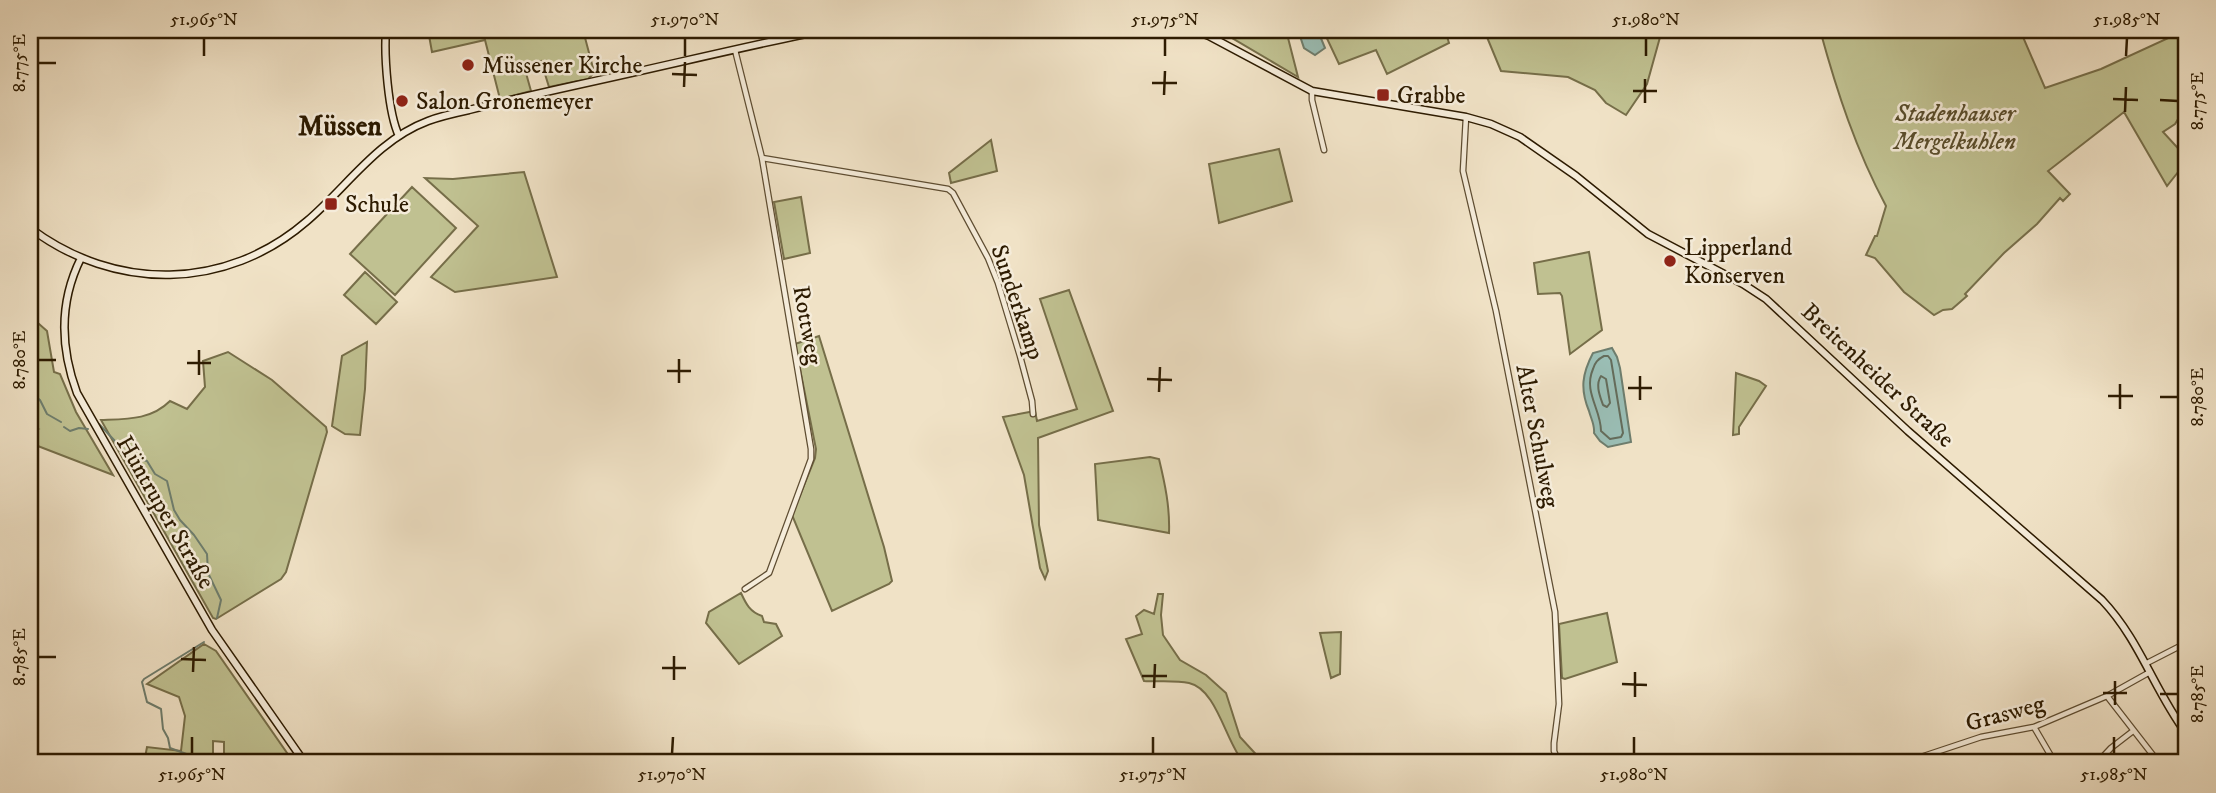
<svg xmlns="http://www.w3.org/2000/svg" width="2216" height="793" font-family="'IM FELL DW Pica',serif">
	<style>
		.green { fill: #c0c191; stroke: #766e49; stroke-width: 2 }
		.water { fill: #9abeb5; stroke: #6e7d6d; stroke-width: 2 }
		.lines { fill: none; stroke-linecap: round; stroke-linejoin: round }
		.shore { stroke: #646c5b; stroke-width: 2 }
		.stream { stroke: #6e7d6d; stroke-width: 2 }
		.street-casing { stroke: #5e4d32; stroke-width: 7 }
		.secondary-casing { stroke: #2d1b01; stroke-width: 9 }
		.street { stroke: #f5ecda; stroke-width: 4.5 }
		.secondary { stroke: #f5ecda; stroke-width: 6 }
		.ticks { fill: none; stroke: #2d1b01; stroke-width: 2.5 }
		.poi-dot { fill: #8f2418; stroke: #f5ecda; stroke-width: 2.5 }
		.labels { text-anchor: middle; stroke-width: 5; stroke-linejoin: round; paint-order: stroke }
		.poi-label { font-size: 24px; fill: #2d1b01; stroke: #f5ecda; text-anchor: start }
		.park-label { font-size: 24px; font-style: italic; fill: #594d2c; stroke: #f5ecda }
		.street-label { font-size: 24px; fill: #2d1b01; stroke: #f5ecda }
		.quarter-label { font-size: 28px; font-weight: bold; fill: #2d1b01; stroke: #f5ecda }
		.neatline { fill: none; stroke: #2d1b01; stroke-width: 2.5 }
		.ticks-label { font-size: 18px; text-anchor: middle; fill: #2d1b01 }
	</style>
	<rect width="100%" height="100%" fill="#f0e2c6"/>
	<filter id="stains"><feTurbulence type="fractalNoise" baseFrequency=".00286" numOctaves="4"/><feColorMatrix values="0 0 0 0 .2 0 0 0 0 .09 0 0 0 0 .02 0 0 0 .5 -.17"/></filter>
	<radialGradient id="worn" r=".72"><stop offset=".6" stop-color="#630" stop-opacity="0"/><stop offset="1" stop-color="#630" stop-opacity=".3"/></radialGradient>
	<path class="green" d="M 428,30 L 583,30 L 593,68 L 592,75 L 588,79 L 549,87 L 541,61 L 524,66 L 531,91 L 500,99 L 485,40 L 432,52 Z
		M 1214,30 L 1286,30 L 1298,77 L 1230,37 Z
		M 1323,30 L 1445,30 L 1449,43 L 1387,74 L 1376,50 L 1339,64 Z
		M 1484,30 L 1662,30 L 1647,84 L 1626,115 L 1606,103 L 1595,90 L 1568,77 L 1501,71 Z
		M 1820,30 L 2020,30 L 2045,88 L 2101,69 L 2179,33 L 2184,43 L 2183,111 L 2175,124 L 2163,132 L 2186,157 L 2186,162 L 2167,186 L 2124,112 L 2048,171 L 2070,194 L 2063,201 L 2060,198 L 2037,224 L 2004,253 L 1965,294 L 1967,296 L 1952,309 L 1943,310 L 1934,315 L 1904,292 L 1875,258 L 1866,255 L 1875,236 L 1877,236 L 1886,206 C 1856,150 1837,92 1820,30 Z
		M 991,140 L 997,171 L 951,183 L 949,173 Z
		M 1279,149 L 1292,201 L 1219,223 L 1209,164 Z
		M 524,172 L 557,277 L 455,292 L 431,277 L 478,226 L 425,178 L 453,179 Z
		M 412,187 L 456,228 L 395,295 L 350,254 Z
		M 801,197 L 810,253 L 784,259 L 774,202 Z
		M 1589,252 L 1602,330 L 1570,354 L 1562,296 L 1560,293 L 1538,294 L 1534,263 Z
		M 365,272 L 397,302 L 376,324 L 344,295 Z
		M 1069,290 L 1113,411 L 1038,438 L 1039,525 L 1048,571 L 1045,579 L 1040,568 L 1024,475 L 1003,417 L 1035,411 L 1037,421 L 1077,409 L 1040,299 Z
		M 30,316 L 47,331 L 54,372 L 60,374 L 76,412 L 113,475 L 30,443 L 30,431 L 37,429 L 30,427 Z
		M 819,336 L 884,547 L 892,581 L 889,584 L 832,611 L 792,515 L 815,458 L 816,449 L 795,344 Z
		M 367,342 L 365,389 L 360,435 L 345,434 L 332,426 L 342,356 Z
		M 228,352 L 272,380 L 326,427 L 327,432 L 286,572 L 281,579 L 216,619 L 213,618 L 101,420 C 127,419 151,420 170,401 L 187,409 L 205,387 L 203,361 Z
		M 1736,373 L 1759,381 L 1766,386 L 1739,427 L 1739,434 L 1733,435 Z
		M 1150,457 L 1159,459 C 1165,484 1170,507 1169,533 L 1098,520 L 1095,464 Z
		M 741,593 C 746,604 750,612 762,616 L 764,622 L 776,624 L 782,636 L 739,664 L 706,623 L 709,612 Z
		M 1158,594 L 1163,594 L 1161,615 L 1163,635 L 1180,660 L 1206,675 L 1226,693 L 1240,737 L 1264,763 L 1244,763 C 1226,743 1217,689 1189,683 C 1175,680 1158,682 1144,681 L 1126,639 L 1142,634 L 1136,616 L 1144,610 L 1154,614 Z
		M 1607,613 L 1617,662 L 1565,679 L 1562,678 L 1559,624 Z
		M 1341,632 L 1340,674 L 1331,678 L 1320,633 Z
		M 204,644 L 216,651 L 294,763 L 224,763 L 224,742 L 213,741 L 213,763 L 144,763 L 147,747 L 181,751 L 185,716 L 179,697 L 147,684 Z"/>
	<path class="water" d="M 1298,30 L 1318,31 L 1325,48 L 1315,55 L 1304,48 Z
		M 1612,348 L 1617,357 L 1620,368 L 1631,442 L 1608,447 L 1600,441 L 1594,433 C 1595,425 1591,419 1589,411 C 1580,389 1582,374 1593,353 Z"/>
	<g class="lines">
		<path class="shore" d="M 1604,356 L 1608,356 L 1611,360 L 1623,433 L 1621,437 L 1610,439 L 1601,431 C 1601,409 1583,392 1593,369 C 1595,362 1598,359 1604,356 Z
			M 1601,376 L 1606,379 L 1610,403 L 1607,407 L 1603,405 C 1600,396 1595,385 1601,376 Z"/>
		<path class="stream" d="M 30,392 L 40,400 L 47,414 L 61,422
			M 99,424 L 130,457 L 147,461 L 155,474 L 167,481 L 174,510 L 180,520 L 194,535 L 207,554 L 208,573 L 221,600 L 217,618
			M 64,427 L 70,431 L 79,428 L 88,429
			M 204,642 L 144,679 L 142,682 L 147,702 L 161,709 L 163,729 L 168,738 L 170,748 L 192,756 L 204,763"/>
		<g class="street-casing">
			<path id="street" d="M 735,50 L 762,158 L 811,449 L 811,459 L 769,573 L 745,589
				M 1312,91 L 1312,100 L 1324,150
				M 1466,117 L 1463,171 L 1496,311 L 1555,612 L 1559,704 L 1554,743 L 1554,751 L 1559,763
				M 762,158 L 948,189 L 953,193 L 988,258 L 998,283 L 1020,356 L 1032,401 L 1033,414
				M 2147,663 L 2186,643
				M 2107,696 L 2159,763
				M 2034,727 L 2055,763
				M 1903,763 L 1981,737 L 2034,727 L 2107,696 L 2150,672
				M 2097,763 L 2111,748 L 2133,731"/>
		</g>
		<g class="secondary-casing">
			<path id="secondary" d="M 386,30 C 384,55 388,113 399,136
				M 1193,30 L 1209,36 L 1312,91 L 1466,117 L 1491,124 L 1520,137 L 1576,176 L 1648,234 L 1743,284 L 1766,299 L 1908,431 L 2102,600 C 2140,640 2154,690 2186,733
				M 30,228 C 115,292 226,291 307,221 C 347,187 377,140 428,121 C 441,116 455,113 469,110 C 505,101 541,93 577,85 C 660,67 742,47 825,30
				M 81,258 C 59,302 60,347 77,393 L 212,630 L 305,763"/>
		</g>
		<use href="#street" class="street"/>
		<use href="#secondary" class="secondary"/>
	</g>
	<path class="ticks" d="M 204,56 L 204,38M 685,56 L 685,38M 1165,56 L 1165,38M 1646,56 L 1646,38M 2126,56 L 2127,38M 38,63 L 56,63M 672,74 L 697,75M 1152,83 L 1177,83M 684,87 L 685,62M 1633,91 L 1657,91M 1164,95 L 1165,71M 2113,99 L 2138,100M 2160,100 L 2178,101M 1645,103 L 1645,79M 2125,112 L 2126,87M 38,360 L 56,360M 187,363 L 211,363M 667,371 L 691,371M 199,375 L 199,350M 1147,379 L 1172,380M 679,383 L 679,359M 1628,388 L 1652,388M 1159,392 L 1160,367M 2108,396 L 2133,396M 2160,397 L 2178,397M 1640,400 L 1640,376M 2120,409 L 2120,384M 38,657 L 56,657M 181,659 L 206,660M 662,668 L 686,668M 193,672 L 194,647M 1142,676 L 1167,676M 674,680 L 674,656M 1622,684 L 1647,685M 1154,688 L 1155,664M 2103,693 L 2127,693M 2160,694 L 2178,694M 1635,697 L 1635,672M 2115,705 L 2115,681M 192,754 L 192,737M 672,754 L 673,737M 1153,754 L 1153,737M 1634,754 L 1634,737M 2114,754 L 2114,737"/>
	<g class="poi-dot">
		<circle cx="468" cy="65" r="7"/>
		<rect x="1376" y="88" width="14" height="14" rx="3.5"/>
		<circle cx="402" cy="101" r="7"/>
		<rect x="324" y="197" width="14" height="14" rx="3.5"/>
		<circle cx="1670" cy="261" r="7"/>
	</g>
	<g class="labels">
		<g class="poi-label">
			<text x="482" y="73">Müssener Kirche</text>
			<text x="1397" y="103">Grabbe</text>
			<text x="416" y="109">Salon Gronemeyer</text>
			<text x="345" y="212">Schule</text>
			<text x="1684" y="255">Lipperland<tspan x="1684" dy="28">Konserven</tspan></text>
		</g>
		<g class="park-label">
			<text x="1955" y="121">Stadenhauser<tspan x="1955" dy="28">Mergelkuhlen</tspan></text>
		</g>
		<g class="street-label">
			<text transform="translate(1018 302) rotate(71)" y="8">Sunderkamp</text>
			<text transform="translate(808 325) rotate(80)" y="8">Rottweg</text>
			<text transform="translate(1878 375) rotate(43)" y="8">Breitenheider Straße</text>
			<text transform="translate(1538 436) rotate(79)" y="8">Alter Schulweg</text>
			<text transform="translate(166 512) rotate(60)" y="8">Hüntruper Straße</text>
			<text transform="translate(2005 713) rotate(-15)" y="8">Grasweg</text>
		</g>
		<g class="quarter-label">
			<text x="340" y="135">Müssen</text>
		</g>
	</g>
	<rect width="2216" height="793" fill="none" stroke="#f0e2c6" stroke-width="77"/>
	<rect x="38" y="38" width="2140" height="716" class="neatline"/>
	<g class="ticks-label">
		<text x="204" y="25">51.965°N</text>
		<text x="685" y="25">51.970°N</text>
		<text x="1165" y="25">51.975°N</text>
		<text x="1646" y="25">51.980°N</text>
		<text x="2127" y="25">51.985°N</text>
		<text transform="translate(19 63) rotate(-90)" y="6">8.775°E</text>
		<text transform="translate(2197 101) rotate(-90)" y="6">8.775°E</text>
		<text transform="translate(19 360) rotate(-90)" y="6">8.780°E</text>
		<text transform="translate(2197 397) rotate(-90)" y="6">8.780°E</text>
		<text transform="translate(19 657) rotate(-90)" y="6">8.785°E</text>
		<text transform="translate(2197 694) rotate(-90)" y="6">8.785°E</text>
		<text x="192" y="780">51.965°N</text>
		<text x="672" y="780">51.970°N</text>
		<text x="1153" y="780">51.975°N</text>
		<text x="1634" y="780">51.980°N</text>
		<text x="2114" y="780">51.985°N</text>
	</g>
	<rect width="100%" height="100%" filter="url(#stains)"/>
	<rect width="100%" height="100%" fill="url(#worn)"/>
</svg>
